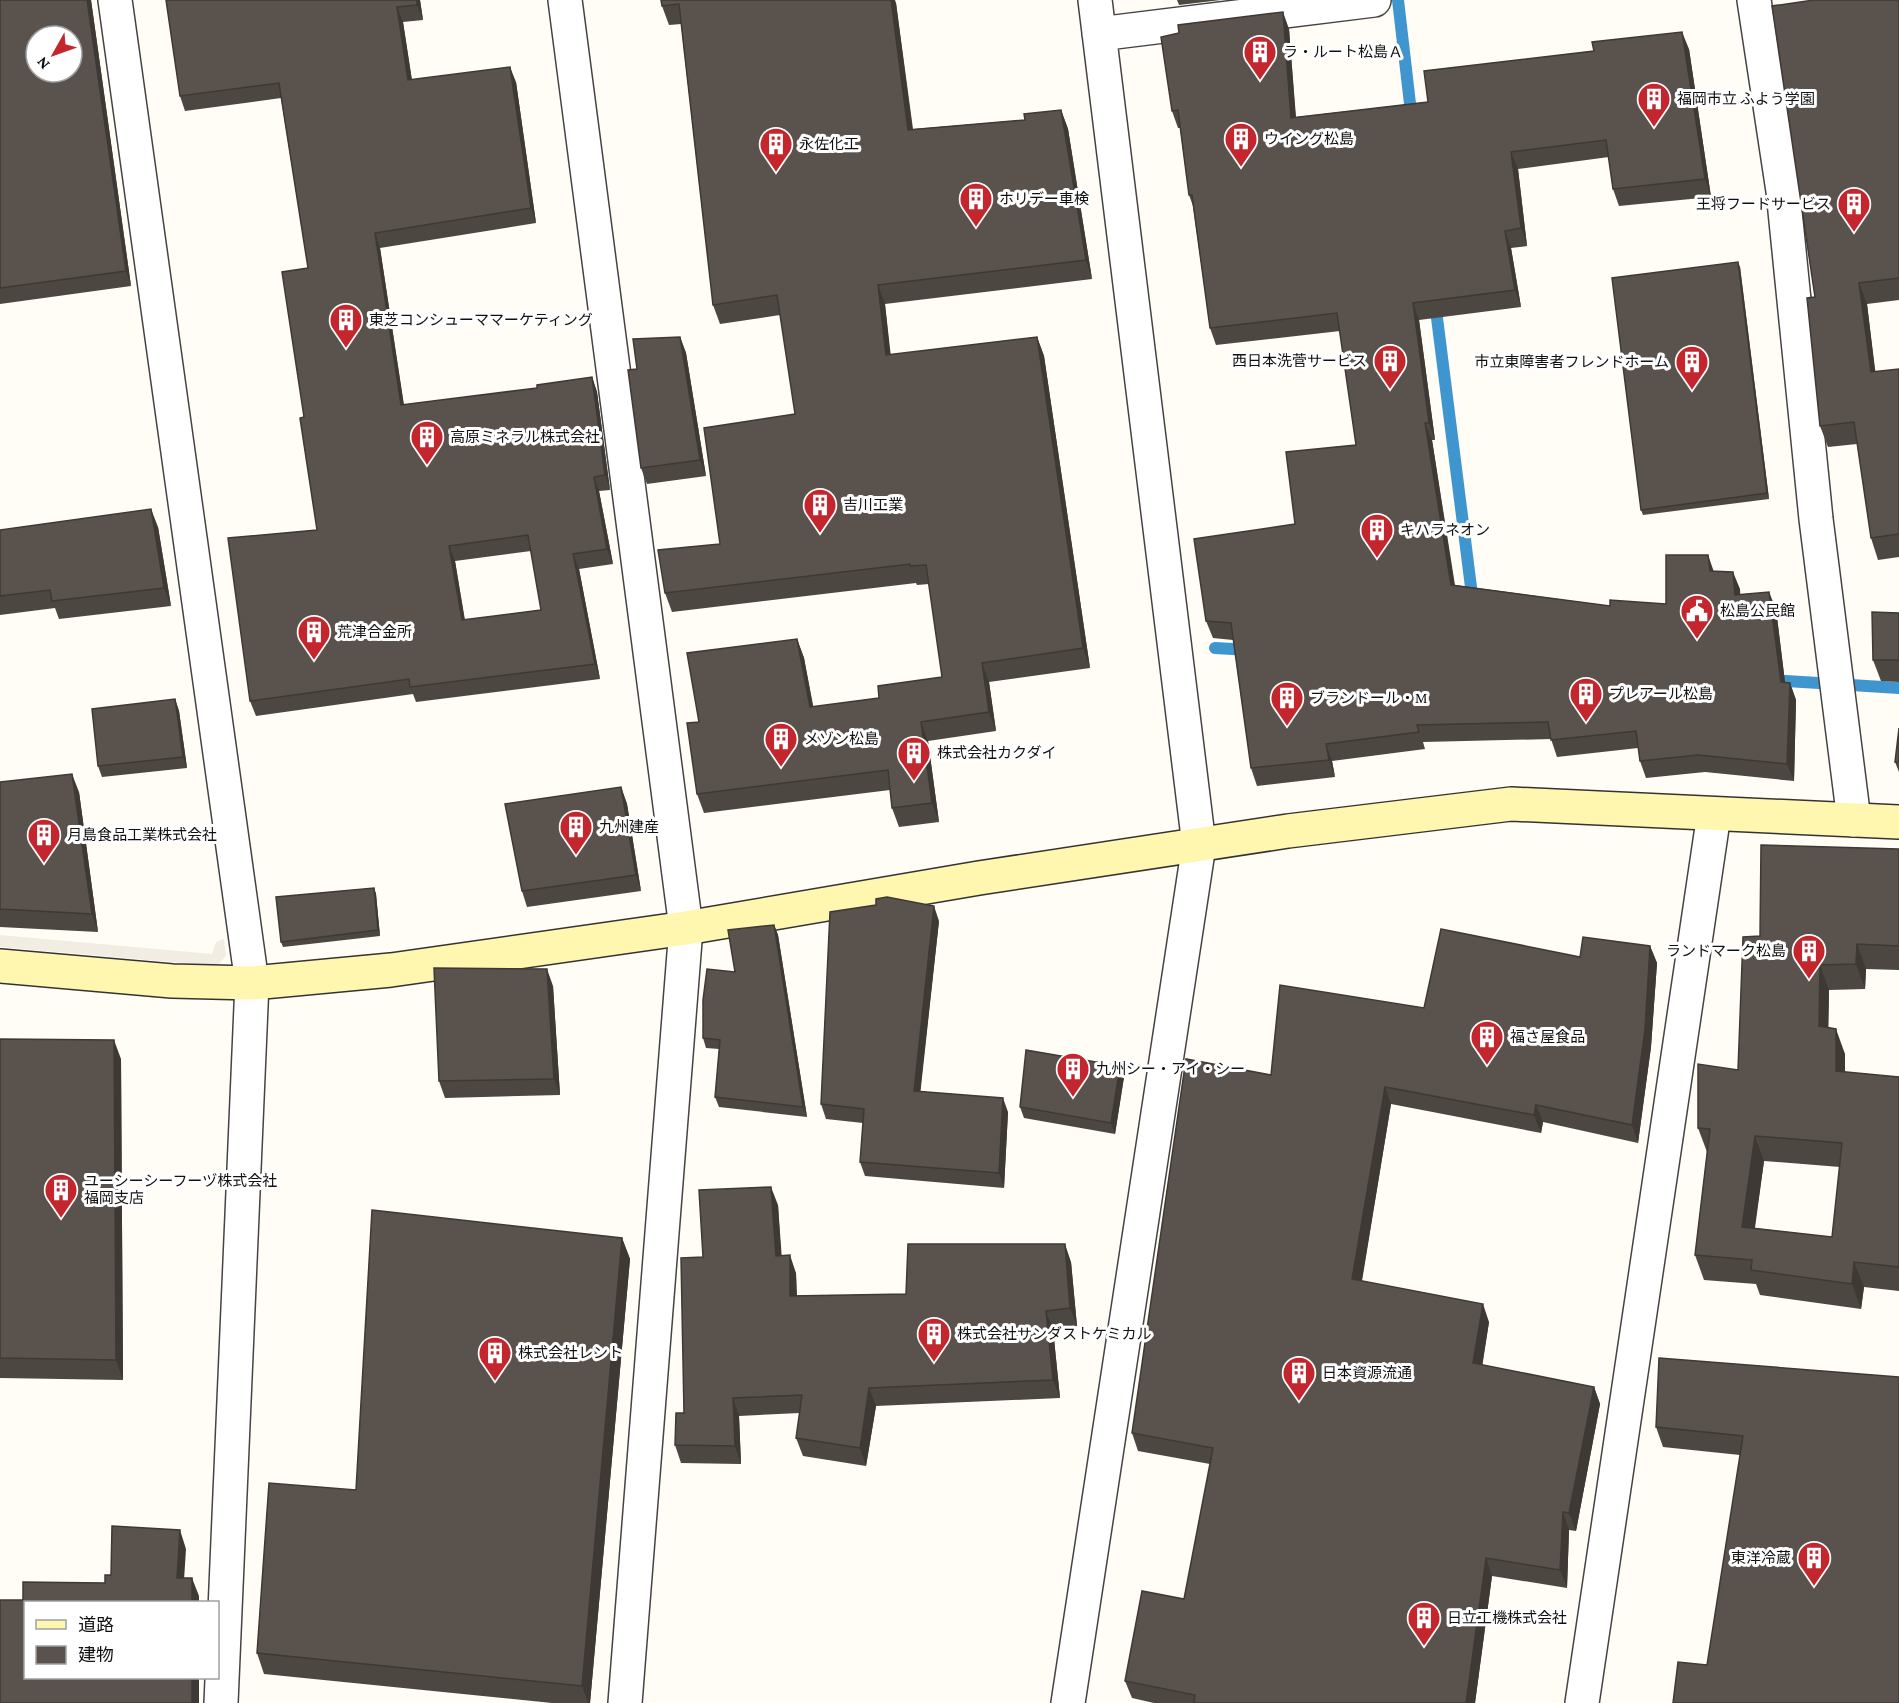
<svg xmlns="http://www.w3.org/2000/svg" width="1899" height="1703" font-family="'Crimson Pro','Noto Sans JP',serif">
	<style>
		.plaza { fill: #f1ede2 }
		.lines { fill: none; stroke-linecap: round; stroke-linejoin: round }
		.stream { stroke: #3f96cf; stroke-width: 12 }
		.street-casing { stroke: #444; stroke-width: 36 }
		.secondary-casing { stroke: #333; stroke-width: 36 }
		.street { stroke: #fff; stroke-width: 33 }
		.secondary { stroke: #fff6b0; stroke-width: 33 }
		.wall { fill: #4d4742; fill-rule: evenodd }
		.shaded-wall { fill: #3f3936 }
		.building { fill: #5a524d; stroke: #3f3936; stroke-width: 1.5; fill-rule: evenodd }
		.labels { text-anchor: middle; stroke-width: 6; stroke-linejoin: round; paint-order: stroke }
		.poi-label { font-size: 15px; fill: #111; stroke: #fff; text-anchor: start }
	</style>
	<rect width="100%" height="100%" fill="#fffdf5"/>
	<path class="plaza" d="M 0,935 L 212,954 L 216,942 L 224,939 L 226,956 L 217,966 L 0,947 Z"/>
	<g class="lines">
		<path class="stream" d="M 1398,0 L 1412,121
			M 1435,302 L 1473,603
			M 1215,648 L 1250,650
			M 1770,680 L 1899,688"/>
		<g class="street-casing">
			<path id="street" d="M 115,0 L 252,983 L 221,1703
				M 565,0 L 686,928 L 625,1703
				M 1754,0 L 1783,191 L 1816,519 L 1854,820
				M 1099,34 L 1374,0
				M 1068,1703 L 1199,845 L 1095,0
				M 1582,1703 L 1714,814"/>
		</g>
		<g class="secondary-casing">
			<path id="secondary" d="M 0,966 L 172,981 L 252,983 L 391,970 L 686,928 L 979,878 L 1288,831 L 1511,804 L 1899,822"/>
		</g>
		<use href="#street" class="street"/>
		<use href="#secondary" class="secondary"/>
	</g>
	<path class="wall" d="M 0,0 L 91,0 L 131,286 L 0,304 Z
		M 166,0 L 420,0 L 423,20 L 403,22 L 412,80 L 516,82 L 536,223 L 380,248 L 404,405 L 537,388 L 592,377 L 597,392 L 610,490 L 599,491 L 613,564 L 579,569 L 600,679 L 416,702 L 413,694 L 256,716 L 250,701 L 317,530 L 304,417 L 308,268 L 281,98 L 185,111 L 180,96 ZM 531,551 L 541,610 L 465,620 L 455,561 Z
		M 661,0 L 896,3 L 913,129 L 1025,120 L 1061,110 L 1068,129 L 1092,279 L 885,304 L 890,355 L 1037,337 L 1044,356 L 1090,668 L 989,682 L 996,731 L 928,741 L 939,822 L 899,827 L 892,808 L 890,790 L 704,813 L 697,794 L 699,722 L 797,639 L 804,658 L 813,707 L 879,698 L 942,677 L 929,584 L 917,585 L 916,583 L 672,612 L 665,593 L 720,544 L 795,414 L 780,315 L 720,324 L 713,305 L 681,24 L 669,25 L 662,6 Z
		M 1177,0 L 1221,0 L 1179,5 Z
		M 1899,0 L 1899,300 L 1867,304 L 1875,372 L 1899,369 L 1899,557 L 1878,560 L 1871,538 L 1857,444 L 1828,447 L 1820,426 L 1815,297 Z
		M 1289,29 L 1296,117 L 1428,102 L 1689,49 L 1711,197 L 1619,206 L 1613,189 L 1609,157 L 1518,169 L 1527,246 L 1511,248 L 1521,307 L 1419,320 L 1435,440 L 1432,440 L 1455,585 L 1610,606 L 1666,604 L 1714,571 L 1740,589 L 1740,594 L 1776,609 L 1785,682 L 1790,683 L 1796,700 L 1794,781 L 1705,772 L 1646,778 L 1640,761 L 1638,748 L 1557,757 L 1551,739 L 1423,742 L 1425,749 L 1332,761 L 1335,777 L 1257,786 L 1251,768 L 1233,640 L 1213,638 L 1206,621 L 1295,524 L 1356,445 L 1340,331 L 1216,345 L 1210,328 L 1193,206 L 1189,195 L 1180,128 L 1178,128 L 1172,111 Z
		M 1740,267 L 1769,499 L 1643,515 L 1641,510 Z
		M 680,337 L 686,353 L 706,476 L 647,484 L 641,468 L 637,369 Z
		M 158,527 L 171,606 L 59,619 L 55,608 L 0,615 L 0,530 Z
		M 1899,613 L 1899,682 L 1881,681 L 1873,660 Z
		M 175,699 L 179,711 L 187,768 L 102,777 L 98,766 Z
		M 1899,728 L 1899,772 L 1895,762 Z
		M 0,782 L 79,792 L 98,932 L 0,927 Z
		M 621,787 L 627,804 L 641,891 L 527,907 L 522,891 Z
		M 1899,849 L 1899,970 L 1866,969 L 1865,989 L 1829,990 L 1828,1028 L 1845,1054 L 1845,1072 L 1899,1077 L 1899,1291 L 1864,1287 L 1861,1309 L 1760,1295 L 1756,1284 L 1704,1280 L 1695,1255 L 1707,1152 L 1698,1128 L 1738,1070 L 1760,936 ZM 1764,1161 L 1840,1167 L 1832,1237 L 1755,1228 Z
		M 374,888 L 376,894 L 380,936 L 283,947 L 281,942 Z
		M 939,921 L 920,1091 L 1008,1112 L 1004,1188 L 865,1176 L 860,1162 L 863,1123 L 826,1119 L 821,1104 Z
		M 774,925 L 778,935 L 807,1117 L 719,1107 L 715,1097 L 719,1049 L 706,1048 L 703,1038 L 735,972 Z
		M 1650,946 L 1657,963 L 1651,1047 L 1638,1143 L 1543,1122 L 1541,1133 L 1391,1104 L 1362,1281 L 1489,1322 L 1482,1365 L 1594,1387 L 1600,1404 L 1576,1531 L 1569,1530 L 1567,1588 L 1492,1576 L 1475,1703 L 1154,1703 L 1132,1698 L 1125,1681 L 1184,1599 L 1210,1464 L 1138,1451 L 1132,1433 L 1271,1075 L 1424,1008 L 1580,957 Z
		M 553,986 L 560,1095 L 445,1098 L 439,1081 Z
		M 0,1039 L 121,1059 L 123,1380 L 0,1378 Z
		M 1124,1077 L 1115,1134 L 1024,1118 L 1020,1107 Z
		M 778,1205 L 781,1255 L 796,1273 L 797,1296 L 906,1294 L 1071,1262 L 1077,1326 L 1053,1329 L 1060,1398 L 876,1406 L 866,1466 L 803,1456 L 796,1438 L 800,1413 L 739,1416 L 741,1464 L 681,1463 L 675,1445 L 684,1413 L 703,1257 Z
		M 622,1238 L 630,1259 L 590,1703 L 552,1703 L 264,1674 L 257,1653 Z
		M 1899,1377 L 1740,1455 L 1663,1447 L 1656,1427 Z"/>
	<path class="shaded-wall" d="M 87,0 L 91,0 L 131,286 L 126,271 Z
		M 417,0 L 420,0 L 423,20 L 417,5 Z
		M 891,0 L 895,0 L 896,3 L 915,149 L 908,130 Z
		M 397,7 L 403,22 L 414,95 L 408,80 Z
		M 1283,12 L 1289,29 L 1297,135 L 1291,118 Z
		M 1682,32 L 1689,49 L 1711,197 L 1705,179 Z
		M 510,67 L 516,82 L 536,223 L 531,208 Z
		M 1061,110 L 1068,129 L 1092,279 L 1086,260 Z
		M 1511,152 L 1518,169 L 1527,246 L 1521,228 Z
		M 1505,231 L 1511,248 L 1521,307 L 1515,290 Z
		M 375,233 L 380,248 L 406,420 L 401,405 Z
		M 1738,262 L 1740,267 L 1769,499 L 1767,493 Z
		M 1859,283 L 1867,304 L 1878,393 L 1871,372 Z
		M 878,285 L 885,304 L 893,375 L 886,355 Z
		M 1413,303 L 1419,320 L 1435,440 L 1429,423 Z
		M 680,337 L 686,353 L 706,476 L 700,460 Z
		M 1037,337 L 1044,356 L 1090,668 L 1083,648 Z
		M 592,377 L 597,392 L 610,490 L 605,475 Z
		M 1425,423 L 1432,440 L 1457,602 L 1451,585 Z
		M 594,477 L 599,491 L 613,564 L 607,549 Z
		M 151,509 L 158,527 L 171,606 L 164,588 Z
		M 449,546 L 455,561 L 467,635 L 462,620 Z
		M 573,554 L 579,569 L 600,679 L 595,664 Z
		M 1708,555 L 1714,572 L 1710,571 Z
		M 1733,572 L 1740,589 L 1741,612 L 1735,595 Z
		M 1769,592 L 1776,609 L 1787,699 L 1781,682 Z
		M 797,639 L 804,658 L 817,726 L 810,707 Z
		M 982,663 L 989,682 L 996,731 L 989,712 Z
		M 1790,683 L 1796,700 L 1794,781 L 1787,764 Z
		M 175,699 L 179,711 L 187,768 L 183,757 Z
		M 921,722 L 928,741 L 939,822 L 932,803 Z
		M 1326,744 L 1332,761 L 1335,777 L 1329,760 Z
		M 72,774 L 79,792 L 98,932 L 92,914 Z
		M 621,787 L 627,804 L 641,891 L 636,875 Z
		M 374,888 L 376,894 L 380,936 L 378,930 Z
		M 934,906 L 939,921 L 919,1105 L 914,1091 Z
		M 774,925 L 778,935 L 807,1117 L 803,1107 Z
		M 1857,944 L 1866,969 L 1865,989 L 1856,964 Z
		M 1650,946 L 1657,963 L 1651,1047 L 1638,1143 L 1632,1125 Z
		M 1820,965 L 1829,990 L 1828,1051 L 1819,1026 Z
		M 547,969 L 553,986 L 560,1095 L 554,1079 Z
		M 1836,1029 L 1845,1054 L 1845,1095 L 1836,1071 Z
		M 114,1040 L 121,1059 L 123,1380 L 116,1360 Z
		M 1120,1066 L 1124,1077 L 1115,1134 L 1111,1123 Z
		M 1385,1087 L 1391,1104 L 1359,1297 L 1352,1279 Z
		M 1003,1098 L 1008,1112 L 1004,1188 L 999,1173 Z
		M 1536,1105 L 1543,1122 L 1541,1133 L 1534,1115 Z
		M 1755,1136 L 1764,1161 L 1751,1252 L 1742,1227 Z
		M 771,1187 L 778,1205 L 783,1274 L 776,1256 Z
		M 622,1238 L 630,1259 L 590,1703 L 588,1703 L 582,1686 Z
		M 1065,1244 L 1071,1262 L 1077,1326 L 1070,1308 Z
		M 790,1255 L 796,1273 L 797,1314 L 790,1296 Z
		M 1854,1262 L 1864,1287 L 1861,1309 L 1852,1284 Z
		M 1483,1304 L 1489,1322 L 1480,1381 L 1473,1363 Z
		M 1046,1311 L 1053,1329 L 1060,1398 L 1053,1380 Z
		M 1594,1387 L 1600,1404 L 1576,1531 L 1569,1513 Z
		M 869,1388 L 876,1406 L 866,1466 L 860,1448 Z
		M 733,1398 L 739,1416 L 741,1464 L 735,1446 Z
		M 1563,1512 L 1569,1530 L 1567,1588 L 1560,1570 Z
		M 180,1530 L 186,1549 L 183,1596 L 177,1578 Z
		M 1486,1558 L 1492,1576 L 1475,1703 L 1466,1703 Z
		M 192,1578 L 199,1596 L 199,1602 L 192,1602 Z
		M 192,1677 L 199,1677 L 199,1703 L 192,1703 Z"/>
	<path class="building" d="M 0,0 L 87,0 L 126,271 L 0,288 ZM 36,36 L 72,36 L 72,72 L 36,72 Z
		M 166,0 L 417,0 L 417,5 L 397,7 L 408,80 L 510,67 L 531,208 L 375,233 L 401,405 L 537,388 L 537,385 L 592,377 L 605,475 L 594,477 L 607,549 L 573,554 L 595,664 L 410,687 L 409,679 L 250,701 L 228,538 L 317,530 L 300,418 L 304,417 L 282,272 L 308,268 L 279,83 L 180,96 ZM 528,535 L 541,610 L 462,620 L 449,546 Z
		M 661,0 L 891,0 L 908,130 L 1025,120 L 1024,114 L 1061,110 L 1086,260 L 878,285 L 886,355 L 1037,337 L 1083,648 L 982,663 L 989,712 L 921,722 L 932,803 L 892,808 L 888,770 L 697,794 L 687,723 L 699,722 L 687,653 L 797,639 L 810,707 L 879,698 L 878,686 L 942,677 L 926,565 L 910,566 L 910,564 L 665,593 L 658,550 L 720,544 L 704,428 L 795,414 L 777,295 L 713,305 L 679,4 L 662,6 Z
		M 1814,0 L 1899,0 L 1899,278 L 1859,283 L 1871,372 L 1899,369 L 1899,534 L 1871,538 L 1854,422 L 1820,426 L 1807,298 L 1815,297 L 1772,6 Z
		M 1283,12 L 1291,118 L 1428,102 L 1424,71 L 1594,51 L 1592,42 L 1682,32 L 1705,179 L 1613,189 L 1606,140 L 1511,152 L 1521,228 L 1505,231 L 1515,290 L 1413,303 L 1429,423 L 1425,423 L 1451,585 L 1610,606 L 1610,600 L 1666,604 L 1666,555 L 1708,555 L 1710,571 L 1733,572 L 1735,595 L 1769,592 L 1781,682 L 1790,683 L 1787,764 L 1698,755 L 1640,761 L 1636,731 L 1551,740 L 1548,722 L 1417,725 L 1419,732 L 1326,744 L 1329,760 L 1251,768 L 1231,623 L 1206,621 L 1194,539 L 1295,524 L 1286,452 L 1356,445 L 1337,313 L 1210,328 L 1192,195 L 1189,195 L 1178,110 L 1172,111 L 1161,37 L 1179,33 L 1178,25 Z
		M 1738,262 L 1767,493 L 1641,510 L 1612,278 Z
		M 680,337 L 700,460 L 641,468 L 628,370 L 637,369 L 633,339 Z
		M 151,509 L 164,588 L 52,601 L 50,590 L 0,596 L 0,530 Z
		M 1872,612 L 1899,613 L 1899,660 L 1873,660 Z
		M 175,699 L 183,757 L 98,766 L 92,709 Z
		M 1899,728 L 1899,762 L 1895,762 Z
		M 72,774 L 92,914 L 0,909 L 0,782 Z
		M 621,787 L 636,875 L 522,891 L 505,804 Z
		M 1761,845 L 1899,849 L 1899,946 L 1857,944 L 1856,964 L 1820,965 L 1819,1026 L 1836,1029 L 1836,1071 L 1899,1077 L 1899,1267 L 1854,1262 L 1852,1284 L 1751,1270 L 1752,1260 L 1695,1255 L 1710,1129 L 1698,1128 L 1698,1064 L 1738,1070 L 1743,937 L 1760,936 ZM 1755,1136 L 1842,1143 L 1832,1237 L 1742,1227 Z
		M 374,888 L 378,930 L 281,942 L 276,897 Z
		M 887,897 L 934,906 L 914,1091 L 1003,1098 L 999,1173 L 860,1162 L 864,1109 L 821,1104 L 830,912 L 876,905 L 876,899 Z
		M 774,925 L 803,1107 L 715,1097 L 720,1040 L 703,1038 L 703,1000 L 707,969 L 735,972 L 728,930 Z
		M 1441,929 L 1580,957 L 1583,937 L 1650,946 L 1645,1029 L 1632,1125 L 1536,1105 L 1534,1115 L 1385,1087 L 1352,1279 L 1483,1304 L 1473,1363 L 1594,1387 L 1569,1513 L 1563,1512 L 1560,1570 L 1486,1558 L 1466,1703 L 1194,1703 L 1195,1695 L 1125,1681 L 1142,1591 L 1184,1599 L 1213,1448 L 1132,1433 L 1186,1059 L 1271,1075 L 1280,985 L 1424,1008 Z
		M 434,968 L 547,969 L 554,1079 L 439,1081 Z
		M 0,1039 L 114,1040 L 116,1360 L 0,1358 Z
		M 1026,1050 L 1120,1066 L 1111,1123 L 1020,1107 Z
		M 771,1187 L 776,1256 L 790,1255 L 790,1296 L 906,1294 L 908,1244 L 1065,1244 L 1070,1308 L 1046,1311 L 1053,1380 L 869,1388 L 860,1448 L 796,1438 L 802,1395 L 733,1398 L 735,1446 L 675,1445 L 676,1413 L 684,1413 L 681,1258 L 703,1257 L 699,1190 Z
		M 372,1210 L 622,1238 L 582,1686 L 257,1653 L 269,1483 L 356,1490 Z
		M 1659,1358 L 1899,1377 L 1899,1703 L 1673,1703 L 1678,1662 L 1707,1665 L 1743,1436 L 1656,1427 Z
		M 112,1526 L 180,1530 L 177,1578 L 192,1578 L 192,1602 L 26,1602 L 26,1677 L 192,1677 L 192,1703 L 0,1703 L 0,1600 L 23,1600 L 23,1582 L 105,1583 L 105,1575 L 111,1575 Z"/>
	<defs>
		<g id="building-pin" transform="scale(1.725)"><path d="M0 17L-7.5 6A9.5 9.5 0 1 1 7.5 6Z" fill="#c4262e" stroke="#fff"/><path d="M-4-6H4V6H1V3H-1V6H-4ZM-2.5-4.3h1.7v1.8h-1.7ZM.8-4.3h1.7v1.8H.8ZM-2.5-1h1.7V.8h-1.7ZM.8-1h1.7V.8H.8Z" fill="#fff"/></g>
		<g id="civic-pin" transform="scale(1.725)"><path d="M0 17L-7.5 6A9.5 9.5 0 1 1 7.5 6Z" fill="#c4262e" stroke="#fff"/><path d="M-.6-6.5H3V-4.5H.6V-3L4-1V1h2V6H-6V1h2V-1L-.6-3ZM-1.2 2.5V6h2.4V2.5Z" fill="#fff"/></g>
	</defs>
	<g fill-rule="evenodd">
		<use href="#building-pin" x="1260" y="52"/>
		<use href="#building-pin" x="1654" y="99"/>
		<use href="#building-pin" x="1241" y="139"/>
		<use href="#building-pin" x="776" y="144"/>
		<use href="#building-pin" x="976" y="199"/>
		<use href="#building-pin" x="1854" y="204"/>
		<use href="#building-pin" x="346" y="320"/>
		<use href="#building-pin" x="1390" y="361"/>
		<use href="#building-pin" x="1692" y="362"/>
		<use href="#building-pin" x="427" y="437"/>
		<use href="#building-pin" x="820" y="505"/>
		<use href="#building-pin" x="1377" y="530"/>
		<use href="#civic-pin" x="1697" y="611"/>
		<use href="#building-pin" x="314" y="632"/>
		<use href="#building-pin" x="1586" y="694"/>
		<use href="#building-pin" x="1287" y="698"/>
		<use href="#building-pin" x="781" y="739"/>
		<use href="#building-pin" x="914" y="753"/>
		<use href="#building-pin" x="576" y="827"/>
		<use href="#building-pin" x="44" y="835"/>
		<use href="#building-pin" x="1809" y="951"/>
		<use href="#building-pin" x="1487" y="1037"/>
		<use href="#building-pin" x="1073" y="1069"/>
		<use href="#building-pin" x="61" y="1190"/>
		<use href="#building-pin" x="934" y="1334"/>
		<use href="#building-pin" x="495" y="1353"/>
		<use href="#building-pin" x="1299" y="1373"/>
		<use href="#building-pin" x="1814" y="1558"/>
		<use href="#building-pin" x="1424" y="1618"/>
	</g>
	<g class="labels">
		<g class="poi-label">
			<text x="1283" y="57">ラ・ルート松島Ａ</text>
			<text x="1677" y="104">福岡市立 ふよう学園</text>
			<text x="1264" y="144">ウイング松島</text>
			<text x="799" y="149">永佐化工</text>
			<text x="999" y="204">ホリデー車検</text>
			<text x="1831" y="209" text-anchor="end">王将フードサービス</text>
			<text x="369" y="325">東芝コンシューママーケティング</text>
			<text x="1367" y="366" text-anchor="end">西日本洗菅サービス</text>
			<text x="1669" y="367" text-anchor="end">市立東障害者フレンドホーム</text>
			<text x="450" y="442">高原ミネラル株式会社</text>
			<text x="843" y="510">吉川工業</text>
			<text x="1400" y="535">キハラネオン</text>
			<text x="1720" y="616">松島公民館</text>
			<text x="337" y="637">荒津合金所</text>
			<text x="1609" y="699">プレアール松島</text>
			<text x="1310" y="703">ブランドール・M</text>
			<text x="804" y="744">メゾン松島</text>
			<text x="937" y="758">株式会社カクダイ</text>
			<text x="599" y="832">九州建産</text>
			<text x="67" y="840">月島食品工業株式会社</text>
			<text x="1786" y="956" text-anchor="end">ランドマーク松島</text>
			<text x="1510" y="1042">福さ屋食品</text>
			<text x="1096" y="1074">九州シー・アイ・シー</text>
			<text x="84" y="1186">ユーシーシーフーヅ株式会社<tspan x="84" dy="17">福岡支店</tspan></text>
			<text x="957" y="1339">株式会社サンダストケミカル</text>
			<text x="518" y="1358">株式会社レント</text>
			<text x="1322" y="1378">日本資源流通</text>
			<text x="1791" y="1563" text-anchor="end">東洋冷蔵</text>
			<text x="1447" y="1623">日立工機株式会社</text>
		</g>
	</g>
	<rect x="24" y="1601" width="195" height="78" fill="#ffffff" stroke="#a0a0a0" stroke-width="1.5"/>
	<rect x="36" y="1620" width="30" height="9" fill="#fff6b0" stroke="#a0a0a0" stroke-width="1.5"/>
	<text x="78" y="1631" font-size="18" fill="#111111">道路</text>
	<rect x="36" y="1646" width="30" height="18" fill="#5a524d" stroke="#a0a0a0" stroke-width="1.5"/>
	<text x="78" y="1661" font-size="18" fill="#111111">建物</text>
	<g transform="translate(54 54) rotate(230)"><circle r="28" fill="#ffffff" stroke="#a0a0a0" stroke-width="1.5"/>
	<path d="M0-4.5L10 22L0 15L-10 22Z" fill="#c4262e"/>
	<text y="-9" font-size="16" font-weight="bold" text-anchor="middle" fill="#111111">N</text>
	</g>
</svg>
